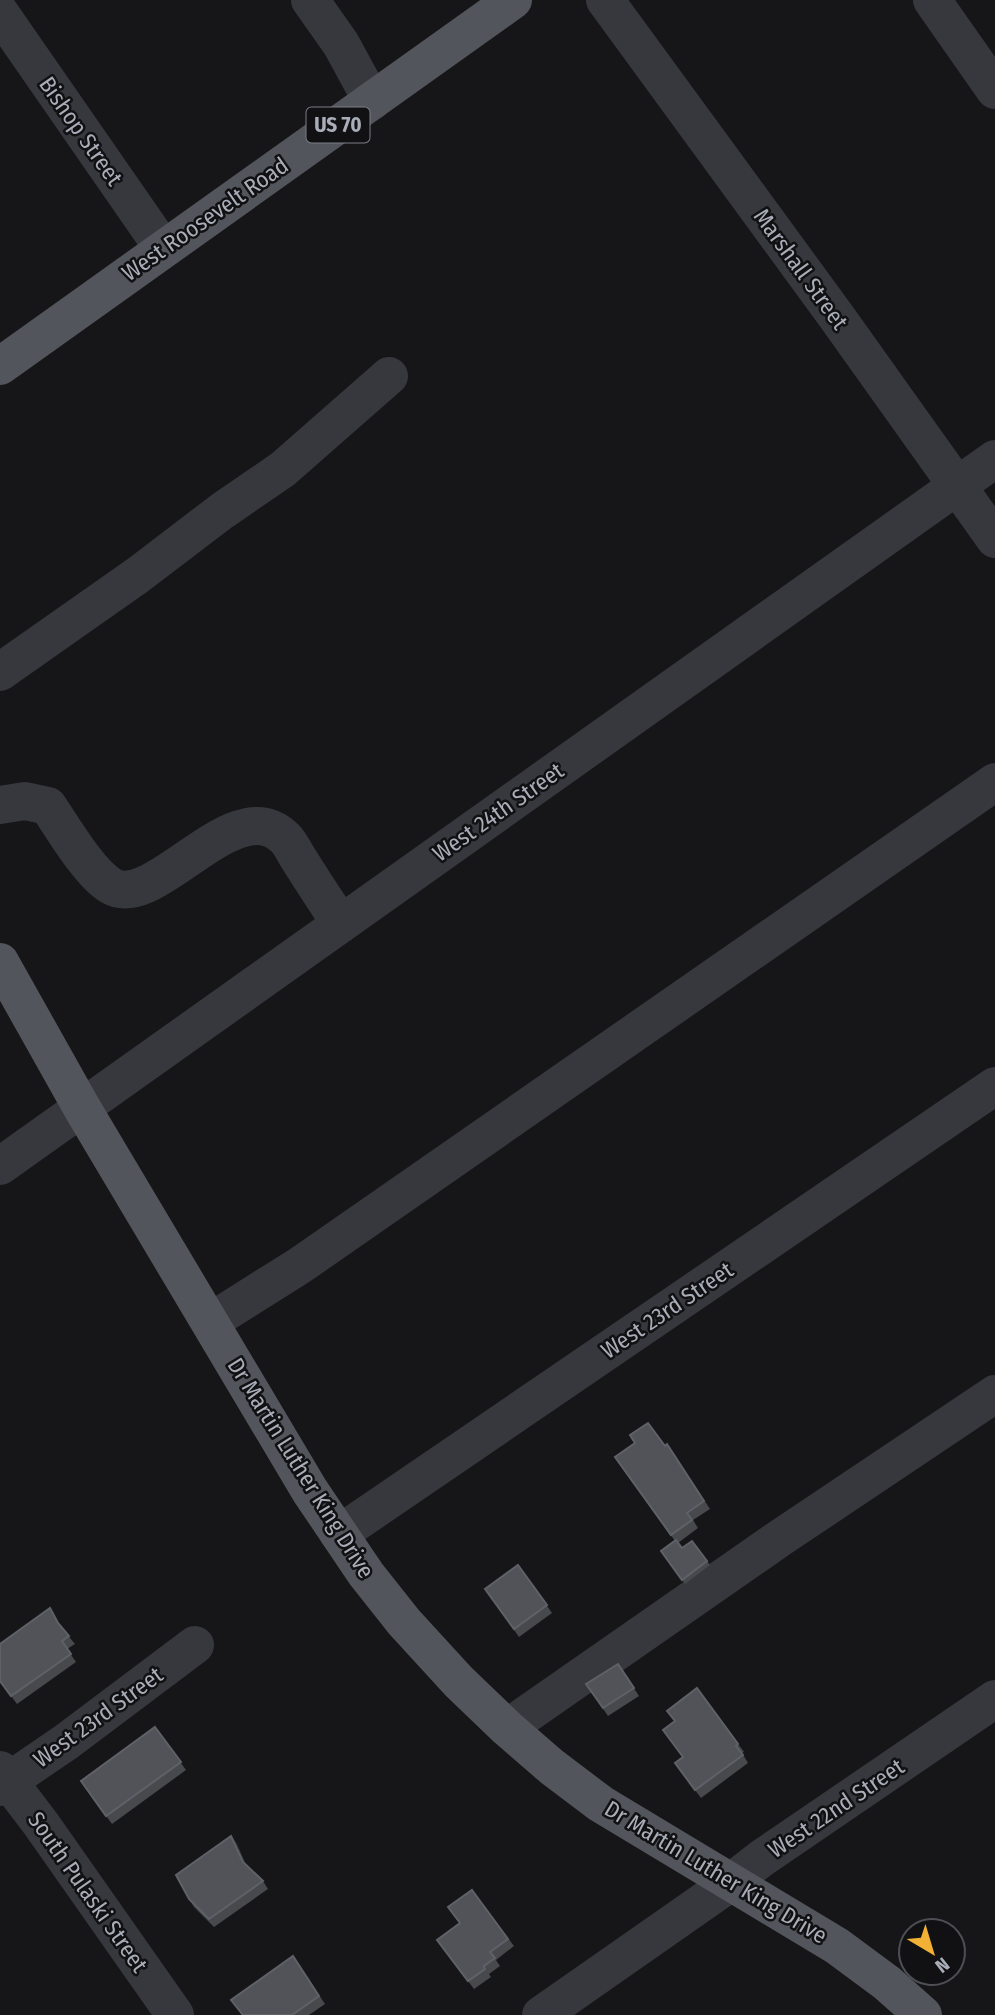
<svg xmlns="http://www.w3.org/2000/svg" width="995" height="2015" font-family="'Fira Sans Condensed',sans-serif">
	<style>
		.lines { fill: none; stroke-linecap: round; stroke-linejoin: round }
		.minor { stroke: #37383d; stroke-width: 38 }
		.major { stroke: #53555c; stroke-width: 38 }
		.wall { fill: #47494d }
		.shaded-wall { fill: #2f3033 }
		.building { fill: #525359; stroke: #5f6168; stroke-width: 2 }
		.labels { text-anchor: middle; stroke-width: 5; stroke-linejoin: round; paint-order: stroke }
		.shield { fill: #111113; stroke: #7b7e86; stroke-width: 2 }
		.shield-label { font-size: 21px; font-weight: bold; fill: #a8adb8 }
		.street-label { font-size: 23px; fill: #a8adb8; stroke: #111113 }
	</style>
	<rect width="100%" height="100%" fill="#161618"/>
	<g class="lines">
		<path class="minor" d="M 310,0 L 341,44 L 372,101
			M 605,0 L 836,316 L 995,539
			M 932,0 L 995,90
			M 0,13 L 163,248
			M 0,672 L 138,575 L 222,511 L 283,469 L 389,376
			M 0,805 L 25,801 L 48,806 C 63,828 89,873 111,886 C 156,912 234,788 285,838 C 291,844 295,854 300,861 C 313,882 327,903 341,924
			M 0,1166 L 995,459
			M 210,1322 L 299,1266 L 995,782
			M 339,1534 L 995,1086
			M 507,1728 L 783,1536 L 995,1394
			M 0,1770 L 41,1824 L 175,2015
			M 0,1787 L 66,1742 L 195,1645
			M 541,2015 L 730,1883 L 762,1858 L 995,1699"/>
		<path class="major" d="M 0,366 L 513,0
			M 0,962 L 82,1108 L 310,1491 L 366,1574 L 404,1622 L 459,1682 L 507,1728 L 552,1767 L 601,1804 L 837,1946 L 887,1983 L 923,2015"/>
	</g>
	<path class="wall" d="M 635,1443 L 665,1446 L 667,1444 L 710,1509 L 693,1520 L 698,1528 L 678,1543 L 682,1548 L 692,1541 L 710,1565 L 685,1584 L 661,1551 L 675,1541 L 615,1457 Z
		M 518,1565 L 552,1613 L 519,1637 L 485,1589 Z
		M 50,1608 L 61,1627 L 75,1644 L 67,1649 L 76,1662 L 17,1704 L 0,1681 Z
		M 618,1664 L 639,1696 L 608,1716 L 586,1684 Z
		M 697,1688 L 744,1752 L 742,1753 L 748,1763 L 701,1798 L 675,1763 L 683,1757 Z
		M 155,1727 L 186,1770 L 112,1824 L 81,1781 Z
		M 231,1836 L 237,1844 L 246,1865 L 263,1881 L 268,1889 L 214,1927 L 194,1907 L 189,1899 Z
		M 472,1890 L 514,1946 L 496,1960 L 500,1966 L 489,1974 L 491,1977 L 474,1989 L 437,1940 L 460,1923 Z
		M 293,1956 L 325,2004 L 309,2015 L 242,2015 L 231,2000 Z"/>
	<path class="shaded-wall" d="M 231,1836 L 237,1844 L 248,1870 L 243,1862 Z"/>
	<path class="building" d="M 648,1423 L 665,1446 L 667,1444 L 704,1501 L 687,1513 L 692,1520 L 671,1535 L 615,1457 L 635,1443 L 630,1435 Z
		M 676,1540 L 682,1548 L 692,1541 L 707,1561 L 682,1580 L 661,1551 Z
		M 518,1565 L 547,1605 L 514,1629 L 485,1589 Z
		M 50,1608 L 58,1623 L 69,1636 L 62,1641 L 71,1654 L 11,1696 L 0,1681 L 0,1644 Z
		M 618,1664 L 634,1688 L 603,1708 L 586,1684 Z
		M 697,1688 L 738,1744 L 736,1746 L 743,1755 L 695,1790 L 675,1763 L 683,1757 L 663,1730 L 675,1721 L 667,1711 Z
		M 155,1727 L 181,1762 L 106,1816 L 81,1781 Z
		M 231,1836 L 243,1862 L 263,1881 L 209,1919 L 189,1899 L 176,1875 Z
		M 472,1890 L 508,1939 L 490,1952 L 495,1958 L 484,1966 L 485,1969 L 468,1981 L 437,1940 L 460,1923 L 448,1907 Z
		M 293,1956 L 319,1996 L 292,2015 L 243,2015 L 231,2000 Z"/>
	<g class="labels">
		<rect class="shield" x="306.5" y="107.5" width="63" height="35" rx="5"/>
		<g class="shield-label">
			<text x="338" y="132">US 70</text>
		</g>
		<g class="street-label">
			<text transform="translate(81 131) rotate(55)" y="8">Bishop Street</text>
			<text transform="translate(205 219) rotate(-35)" y="8">West Roosevelt Road</text>
			<text transform="translate(801 269) rotate(54)" y="8">Marshall Street</text>
			<text transform="translate(498 812) rotate(-35)" y="8">West 24th Street</text>
			<text transform="translate(667 1310) rotate(-34)" y="8">West 23rd Street</text>
			<text transform="translate(301 1468) rotate(58)" y="8">Dr Martin Luther King Drive</text>
			<text transform="translate(98 1717) rotate(-36)" y="8">West 23rd Street</text>
			<text transform="translate(836 1808) rotate(-34)" y="8">West 22nd Street</text>
			<text transform="translate(716 1872) rotate(31)" y="8">Dr Martin Luther King Drive</text>
			<text transform="translate(88 1892) rotate(55)" y="8">South Pulaski Street</text>
		</g>
	</g>
	<g transform="translate(932 1952) rotate(142)"><circle r="33" fill="#111113" stroke="#4d4f55" stroke-width="2"/>
	<path d="M0-5L12 26L0 18L-12 26Z" fill="#f2b134"/>
	<text y="-10" font-size="19" font-weight="bold" text-anchor="middle" fill="#a8adb8">N</text>
	</g>
</svg>
